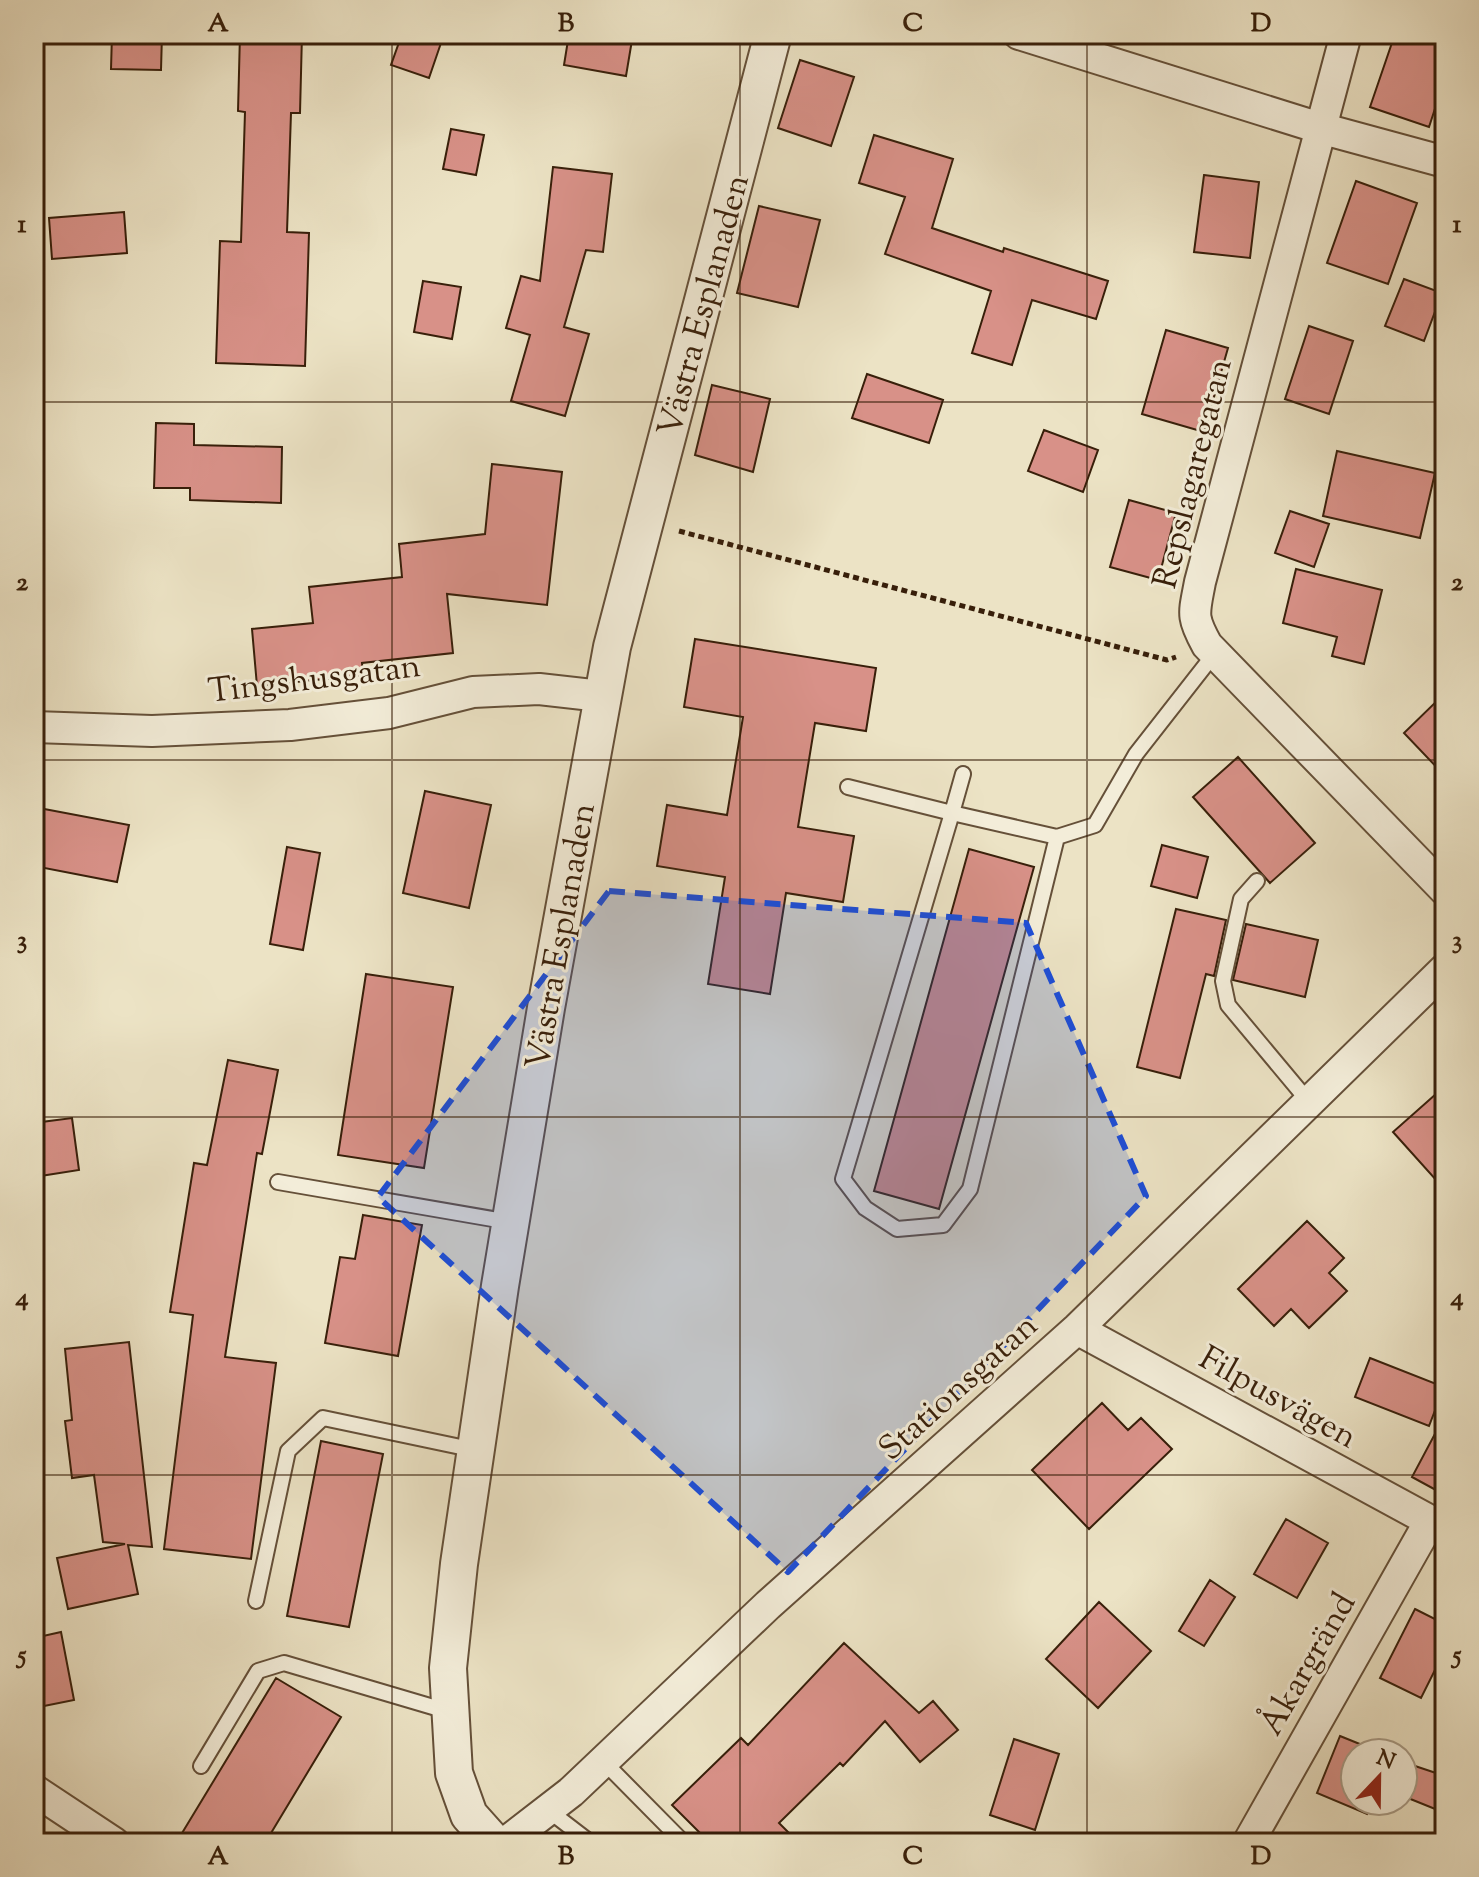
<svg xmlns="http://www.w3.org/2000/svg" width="1479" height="1877" font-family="'Sorts Mill Goudy',serif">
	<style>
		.building { fill: #d89188; stroke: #381f0a; stroke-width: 2 }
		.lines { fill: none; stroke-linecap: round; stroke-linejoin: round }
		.service-casing { stroke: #655039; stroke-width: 18 }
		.minor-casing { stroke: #655039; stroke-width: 34 }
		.tertiary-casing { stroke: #655039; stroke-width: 40 }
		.path { stroke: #381f0a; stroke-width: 5; stroke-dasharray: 6 4; stroke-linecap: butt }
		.service { stroke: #f3edd9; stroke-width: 14 }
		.minor { stroke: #f3edd9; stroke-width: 30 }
		.tertiary { stroke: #f3edd9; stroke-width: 36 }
		.marked { fill: #1d4ed8; fill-opacity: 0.2; stroke: #1d4ed8; stroke-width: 6; stroke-dasharray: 16 10; stroke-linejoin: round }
		.grid { fill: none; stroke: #381f0a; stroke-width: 2; stroke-opacity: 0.55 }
		.labels { text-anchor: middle; stroke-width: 6; stroke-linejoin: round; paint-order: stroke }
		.street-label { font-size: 34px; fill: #381f0a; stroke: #f3edd9 }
		.neatline { fill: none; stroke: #381f0a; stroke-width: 3 }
		.grid-label { font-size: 26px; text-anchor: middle; font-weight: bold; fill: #381f0a }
	</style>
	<rect width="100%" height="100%" fill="#ece3c5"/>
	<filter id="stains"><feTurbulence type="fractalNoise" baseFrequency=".0025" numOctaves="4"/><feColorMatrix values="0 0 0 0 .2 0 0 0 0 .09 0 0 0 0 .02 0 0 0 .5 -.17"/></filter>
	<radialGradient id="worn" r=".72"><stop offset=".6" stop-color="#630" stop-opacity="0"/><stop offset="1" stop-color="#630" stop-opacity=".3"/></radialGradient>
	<path class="building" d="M 112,34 L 162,34 L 161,70 L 111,69 Z
		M 240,34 L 302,34 L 300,113 L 291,113 L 287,232 L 309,233 L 305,366 L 216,363 L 220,241 L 241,242 L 245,112 L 238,111 Z
		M 402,34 L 414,34 L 441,43 L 429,78 L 391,65 Z
		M 569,34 L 633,34 L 626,76 L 564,65 Z
		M 1395,34 L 1445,34 L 1445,78 L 1429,127 L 1370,107 Z
		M 800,60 L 854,77 L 831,146 L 778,128 Z
		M 451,129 L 484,135 L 476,175 L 443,169 Z
		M 874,135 L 953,159 L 932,228 L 1003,252 L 1004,248 L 1108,281 L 1096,319 L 1032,300 L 1012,365 L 972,353 L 991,291 L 885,254 L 905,197 L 859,183 Z
		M 553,167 L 612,174 L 603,252 L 586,250 L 564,327 L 589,334 L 565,416 L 511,401 L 530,335 L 506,328 L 521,276 L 540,281 Z
		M 1204,175 L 1259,182 L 1250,258 L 1194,252 Z
		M 1356,181 L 1417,203 L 1388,284 L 1327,263 Z
		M 759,206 L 820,220 L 798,307 L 737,293 Z
		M 124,212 L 127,253 L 52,259 L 49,218 Z
		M 1404,279 L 1442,293 L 1424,341 L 1385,326 Z
		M 423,281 L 461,287 L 452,339 L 414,332 Z
		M 1309,326 L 1353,341 L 1329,414 L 1285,399 Z
		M 1166,330 L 1228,348 L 1204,432 L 1142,414 Z
		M 867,374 L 943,400 L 929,443 L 852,418 Z
		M 712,385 L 770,399 L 753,472 L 695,455 Z
		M 156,423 L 194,424 L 194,445 L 282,447 L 281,503 L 190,500 L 190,488 L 154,488 Z
		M 1044,430 L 1098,450 L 1083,492 L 1028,471 Z
		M 1337,451 L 1435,473 L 1420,538 L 1323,516 Z
		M 492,464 L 562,472 L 547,605 L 447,594 L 453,653 L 362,663 L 363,675 L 257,686 L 252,629 L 313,623 L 309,587 L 402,577 L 399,544 L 485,534 Z
		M 1129,500 L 1176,513 L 1158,580 L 1110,567 Z
		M 1290,511 L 1329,524 L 1314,567 L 1275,553 Z
		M 1296,569 L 1382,590 L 1364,664 L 1332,656 L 1337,637 L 1283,623 Z
		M 695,639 L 876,668 L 866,731 L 815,723 L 798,827 L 854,836 L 843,902 L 786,893 L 770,994 L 708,984 L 725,877 L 657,866 L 667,805 L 727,815 L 743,717 L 684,707 Z
		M 1445,693 L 1445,776 L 1404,733 Z
		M 1238,757 L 1315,843 L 1270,883 L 1193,797 Z
		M 425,791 L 491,805 L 469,908 L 403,893 Z
		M 39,808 L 129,825 L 117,882 L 34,866 L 34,834 Z
		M 1162,845 L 1208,857 L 1197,898 L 1151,886 Z
		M 287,847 L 320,853 L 303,950 L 270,944 Z
		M 969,849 L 1034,867 L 939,1209 L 874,1191 Z
		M 1176,909 L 1226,920 L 1214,976 L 1206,974 L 1180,1078 L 1137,1067 Z
		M 1246,924 L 1318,940 L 1305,997 L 1233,980 Z
		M 366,974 L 453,987 L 424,1168 L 338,1155 Z
		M 228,1060 L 278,1070 L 262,1154 L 257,1153 L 225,1357 L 276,1363 L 251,1559 L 164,1549 L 193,1315 L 170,1312 L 194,1163 L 207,1165 Z
		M 1445,1086 L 1445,1190 L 1393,1132 Z
		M 72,1118 L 79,1170 L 34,1177 L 34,1123 Z
		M 363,1215 L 422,1225 L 398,1356 L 325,1343 L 340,1257 L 355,1259 Z
		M 1307,1221 L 1344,1258 L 1329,1273 L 1347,1291 L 1309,1328 L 1291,1309 L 1274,1326 L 1238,1289 Z
		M 129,1342 L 152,1547 L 128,1545 L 138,1594 L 68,1609 L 57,1558 L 125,1544 L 103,1542 L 94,1475 L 72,1478 L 65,1421 L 72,1420 L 65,1349 Z
		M 1370,1358 L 1444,1387 L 1429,1426 L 1355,1397 Z
		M 1102,1403 L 1128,1430 L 1141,1418 L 1172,1449 L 1089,1529 L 1032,1470 Z
		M 1445,1415 L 1445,1495 L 1412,1477 Z
		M 321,1441 L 383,1454 L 349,1627 L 287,1616 Z
		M 1286,1519 L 1328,1543 L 1297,1598 L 1254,1574 Z
		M 1210,1580 L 1235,1597 L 1204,1646 L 1179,1631 Z
		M 1099,1602 L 1151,1651 L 1098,1708 L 1046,1659 Z
		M 1415,1609 L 1445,1624 L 1445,1650 L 1421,1698 L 1380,1678 Z
		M 61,1632 L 74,1700 L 34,1708 L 34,1638 Z
		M 844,1643 L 919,1713 L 933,1701 L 958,1730 L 920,1762 L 885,1721 L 843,1766 L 840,1763 L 779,1823 L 799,1843 L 710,1843 L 672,1805 L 741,1738 L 748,1745 Z
		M 276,1678 L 341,1717 L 265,1843 L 176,1843 Z
		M 1340,1736 L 1382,1753 L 1355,1753 L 1355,1801 L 1372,1801 L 1367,1814 L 1317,1793 Z
		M 1014,1739 L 1059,1754 L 1035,1830 L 990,1815 Z
		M 1403,1762 L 1445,1776 L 1445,1813 L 1403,1796 Z"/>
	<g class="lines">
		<g class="service-casing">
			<path id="service" d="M 963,774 L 952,813 L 1057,837 L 1095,825 L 1136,754 L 1215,653
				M 848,787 L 952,813 L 843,1179 L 865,1208 L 897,1229 L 943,1225 L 970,1189 L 1057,837
				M 1257,881 L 1241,899 L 1223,981 L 1228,1005 L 1309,1102
				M 278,1182 L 510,1222
				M 256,1601 L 288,1451 L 323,1418 L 475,1450
				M 603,1761 L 684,1843
				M 201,1766 L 258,1671 L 284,1663 L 450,1712
				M 548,1810 L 591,1843"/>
		</g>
		<g class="minor-casing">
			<path id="minor" d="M 1019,34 L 1320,128 L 1445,162
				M 1346,34 L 1200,582 C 1194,614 1191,616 1207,645 L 1445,890
				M 34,727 L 152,731 L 290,725 L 389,713 L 473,692 L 539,689 L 601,696
				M 1077,1329 L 1445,1529
				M 34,1790 L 114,1843
				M 505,1843 L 571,1792 L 768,1605 L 1077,1329 L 1445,969
				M 1248,1843 L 1430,1521"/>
		</g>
		<g class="tertiary-casing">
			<path id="tertiary" d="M 494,1843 L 469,1815 L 454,1773 L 448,1668 L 459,1564 L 500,1286 L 546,1008 L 612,647 L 773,34"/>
		</g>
		<path class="path" d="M 679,531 L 1167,660 L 1176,657"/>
		<use href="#service" class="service"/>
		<use href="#minor" class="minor"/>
		<use href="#tertiary" class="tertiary"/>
	</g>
	<path class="marked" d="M 609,891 L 1026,923 L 1146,1196 L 788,1572 L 378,1197 Z"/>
	<path class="grid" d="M 392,34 L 392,1843M 740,34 L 740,1843M 1087,34 L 1087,1843M 34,402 L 1445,402M 34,760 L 1445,760M 34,1117 L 1445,1117M 34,1475 L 1445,1475"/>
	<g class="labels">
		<g class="street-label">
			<text transform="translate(702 305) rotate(-75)" y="12">Västra Esplanaden</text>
			<text transform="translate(1191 473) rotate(-76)" y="12">Repslagaregatan</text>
			<text transform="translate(314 677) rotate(-7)" y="12">Tingshusgatan</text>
			<text transform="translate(559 936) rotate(-80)" y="12">Västra Esplanaden</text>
			<text transform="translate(957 1386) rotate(-42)" y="12">Stationsgatan</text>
			<text transform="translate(1279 1396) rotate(29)" y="12">Filpusvägen</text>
			<text transform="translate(1306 1663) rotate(-60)" y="12">Åkargränd</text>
		</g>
	</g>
	<rect width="1479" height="1877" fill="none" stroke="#ece3c5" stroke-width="88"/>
	<g transform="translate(1379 1777) rotate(22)"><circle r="38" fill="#f3edd9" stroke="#a89b86" stroke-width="2"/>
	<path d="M0-6L14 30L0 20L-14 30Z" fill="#8f2418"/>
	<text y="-12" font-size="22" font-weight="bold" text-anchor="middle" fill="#381f0a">N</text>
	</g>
	<rect x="44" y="44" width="1391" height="1789" class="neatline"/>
	<g class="grid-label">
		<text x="218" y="31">A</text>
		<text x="566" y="31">B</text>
		<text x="913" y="31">C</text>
		<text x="1261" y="31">D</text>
		<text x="22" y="232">1</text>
		<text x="1457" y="232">1</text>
		<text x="22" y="590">2</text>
		<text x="1457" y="590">2</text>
		<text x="22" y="948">3</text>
		<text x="1457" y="948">3</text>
		<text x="22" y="1305">4</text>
		<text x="1457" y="1305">4</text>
		<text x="22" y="1663">5</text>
		<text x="1457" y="1663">5</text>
		<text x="218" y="1864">A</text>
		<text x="566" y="1864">B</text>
		<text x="913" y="1864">C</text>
		<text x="1261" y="1864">D</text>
	</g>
	<rect width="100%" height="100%" filter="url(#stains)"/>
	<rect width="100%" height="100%" fill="url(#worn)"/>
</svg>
